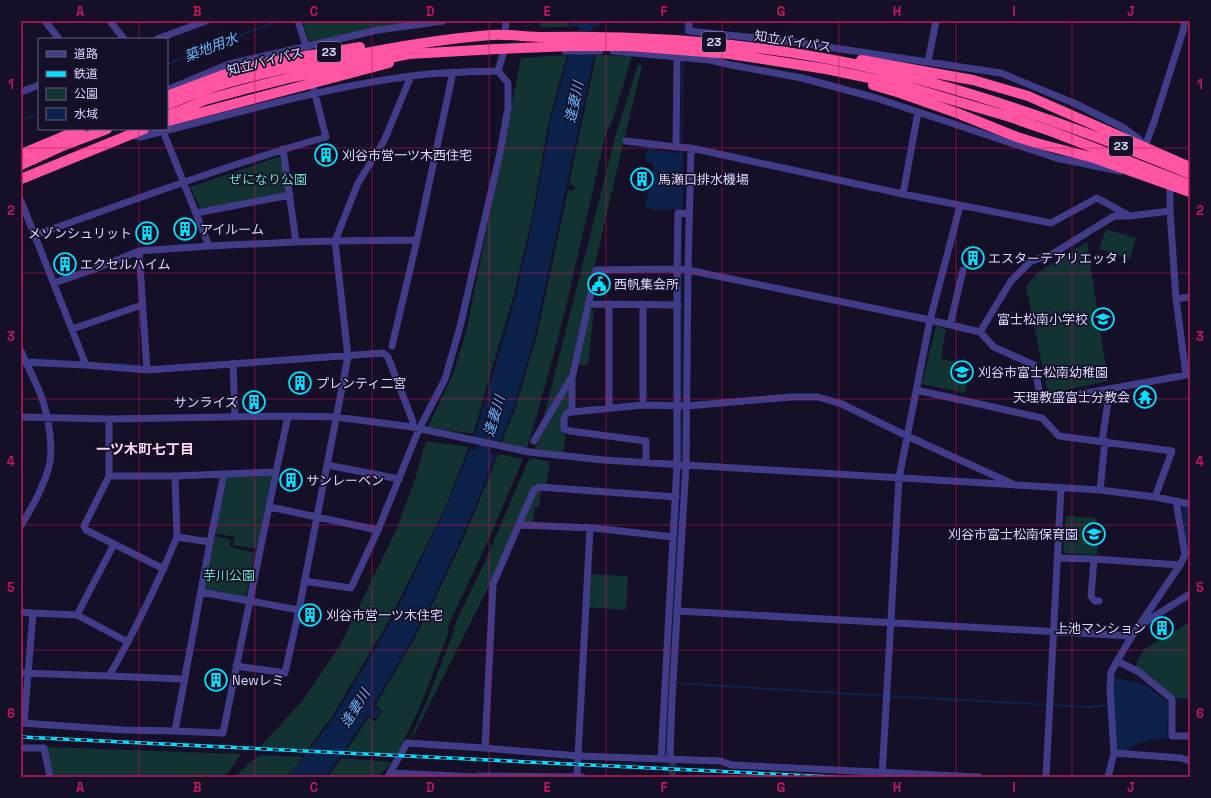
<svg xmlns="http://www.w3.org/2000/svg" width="1211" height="798" font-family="'Space Grotesk','Noto Sans JP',sans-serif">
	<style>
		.green { fill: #133232 }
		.water { fill: #0d224b }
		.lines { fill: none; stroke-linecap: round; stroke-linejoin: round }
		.stream { stroke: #0d224b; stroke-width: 2 }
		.river { stroke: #0d224b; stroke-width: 13 }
		.minor-tunnel { stroke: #332e48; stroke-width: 7; stroke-dasharray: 7 3.5; stroke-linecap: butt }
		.minor { stroke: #403c87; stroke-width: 7 }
		.highway { stroke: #fe54a2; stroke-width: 10 }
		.rail-casing { stroke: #06dffd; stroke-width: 3.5 }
		.rail { stroke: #151028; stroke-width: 2; stroke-dasharray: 6; stroke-linecap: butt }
		.grid { fill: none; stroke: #c2185b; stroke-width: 1; stroke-opacity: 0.55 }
		.labels { text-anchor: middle; stroke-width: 3.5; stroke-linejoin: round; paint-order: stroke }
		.shield { fill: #151028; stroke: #a19cbe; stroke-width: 1 }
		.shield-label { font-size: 12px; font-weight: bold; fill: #ddd8ff }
		.street-label { font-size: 13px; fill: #ddd8ff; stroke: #151028 }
		.poi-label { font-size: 13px; fill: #ddd8ff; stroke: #151028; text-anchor: start }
		.park-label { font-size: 13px; fill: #63e0c3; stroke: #151028 }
		.water-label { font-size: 14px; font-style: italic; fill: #67b5fe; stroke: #151028 }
		.neighbourhood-label { font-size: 14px; font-weight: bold; fill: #ffdaf1; stroke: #151028 }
		.neatline { fill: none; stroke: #c2185b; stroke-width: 1.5 }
		.grid-label { font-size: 13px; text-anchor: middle; font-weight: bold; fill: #c2185b }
	</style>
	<rect width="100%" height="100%" fill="#151028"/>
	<path class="green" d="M 303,21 L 427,21 L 373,29 L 309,42 Z
		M 541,21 L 569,21 L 567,27 L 540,27 Z
		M 567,55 L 548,125 L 532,218 L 514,294 L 473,434 L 428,427 L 454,372 L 467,328 L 521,58 Z
		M 596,55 L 632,56 L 613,119 L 605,137 L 569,294 L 552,361 L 527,449 L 501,444 L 515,409 L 537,335 L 568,190 L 574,191 L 575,186 L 569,184 Z
		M 638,65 L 642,65 L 568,377 L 542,423 L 616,134 Z
		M 281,156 L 288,193 L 201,210 L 190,187 Z
		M 1106,229 L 1136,238 L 1130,259 L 1099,249 Z
		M 1087,242 L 1108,381 L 1052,393 L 1047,389 L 1026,286 L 1036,274 Z
		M 590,310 L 594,310 L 588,365 L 577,365 Z
		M 936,326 L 946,329 L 941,359 L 971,365 L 965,393 L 922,384 Z
		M 567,391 L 569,391 L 569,407 L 561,416 L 561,430 L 566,435 L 563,453 L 533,451 Z
		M 426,441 L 469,447 L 445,508 L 390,619 L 333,715 L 308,749 L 260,747 L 303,700 L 341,644 L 397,528 L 415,479 Z
		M 498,454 L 523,459 L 488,541 L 448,626 L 448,634 L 420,707 L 397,754 L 346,751 L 369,717 L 375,721 L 382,710 L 375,706 C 399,665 424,624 444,580 C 464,539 481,497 498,454 Z
		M 532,458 L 550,462 L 546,485 L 538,484 L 491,582 L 414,735 L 412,734 L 426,703 L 453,633 L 456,622 L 483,566 L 528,461 Z
		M 271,475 L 257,549 L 233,545 L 235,537 L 215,533 L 227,477 Z
		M 536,491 L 541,491 L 539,507 L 535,507 L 533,523 L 523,523 Z
		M 1066,516 L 1096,518 L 1095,530 L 1099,531 L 1097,555 L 1063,553 Z
		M 215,536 L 231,540 L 230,547 L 255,553 L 245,600 L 204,593 Z
		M 589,574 L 628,576 L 626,610 L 586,607 Z
		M 1190,622 L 1190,698 L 1189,699 L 1174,698 L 1135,667 L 1144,649 Z
		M 46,747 L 241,754 L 229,772 L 223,777 L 52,777 Z
		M 259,755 L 303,757 L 287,777 L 234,777 Z
		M 341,758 L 392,762 L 378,777 L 328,777 Z"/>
	<path class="water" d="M 571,21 L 601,21 L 599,26 L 569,27 Z
		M 569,55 L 594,55 L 535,335 L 513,409 L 499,444 L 474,439 L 516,295 L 533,220 L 550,124 Z
		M 648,148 L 683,154 L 683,209 L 657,210 L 645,208 L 654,164 L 645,161 Z
		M 470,449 L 496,454 C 470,520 442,586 407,648 C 396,668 384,687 373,706 L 380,711 L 375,718 L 368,715 L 326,777 L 288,777 L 335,716 L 392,620 L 446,508 Z
		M 1182,505 L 1190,507 L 1190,560 L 1188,561 Z
		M 1114,677 L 1144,684 L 1168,702 L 1167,738 C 1149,740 1140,740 1124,752 L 1119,750 L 1116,747 L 1112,688 Z"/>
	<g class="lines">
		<path class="stream" d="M 684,38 L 685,21
			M 167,64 L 278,21
			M 21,120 L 39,113
			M 681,156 L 683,59
			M 31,359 L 56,360
			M 113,364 L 141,365
			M 681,462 L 681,207
			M 673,630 L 680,467
			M 676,683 L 885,696
			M 889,696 L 1090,707 L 1108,705
			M 665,777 L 668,712"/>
		<path class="river" d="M 583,50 L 587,21
			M 477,468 L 491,430"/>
		<path class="minor-tunnel" d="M 672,777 L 673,759"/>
		<path class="minor" d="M 45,21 L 59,39
			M 110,21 L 124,39
			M 298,21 L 307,49
			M 689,21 L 689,31 L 794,42 L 1001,73 L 1076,104 L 1124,128 L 1138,138 L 1144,146
			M 505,32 L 506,21
			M 157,39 L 206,21
			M 565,51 L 600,51
			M 613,51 L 710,60 L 731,65 L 802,78 L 876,98 L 1056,158 L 1120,171
			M 928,62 L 936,21
			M 498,71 L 503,54
			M 411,76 L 384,141 L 358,183 L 335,241 L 417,240 L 453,72
			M 167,90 L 229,64 L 260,57 L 378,30 L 443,21
			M 21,92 L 39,85
			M 163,131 L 209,246
			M 130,135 L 141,137 C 231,115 319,88 411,76 C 440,72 469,72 498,71
			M 626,141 L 676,147 L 677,62
			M 676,147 L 691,148 L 903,194 L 1051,223 L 1097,198 L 1130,216 L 1170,211
			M 1145,148 L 1148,138 L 1154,122 L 1184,28 L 1184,21
			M 283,149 L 296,242 L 335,241 L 348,357 L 327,465
			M 903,194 L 918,112
			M 21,201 L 86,365
			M 196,213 L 290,195
			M 35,235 C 131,201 227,165 326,137 L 314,90
			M 139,251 L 147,370
			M 54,283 L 95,269 L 139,251 L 209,246 L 296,242
			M 1176,299 L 1190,297
			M 588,304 L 678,305
			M 609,304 L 609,408
			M 643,304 L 643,405
			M 950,325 L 963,270
			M 72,329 L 142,305
			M 980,332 L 1011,281 L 1030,262 L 1054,253 L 1114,216 L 1128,216
			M 392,346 L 417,240
			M 21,351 C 27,365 34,378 40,393 C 48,414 55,449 48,470 C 42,490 32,508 21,525
			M 21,362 L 86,365 L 147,370 L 383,353 L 388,357 L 413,422 L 412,427
			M 233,363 L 235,417
			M 916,390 L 1042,418 L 1059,436 L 1172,451 L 1155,497
			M 572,412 L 567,413 L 564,418 L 564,429 L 570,431 L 646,441 L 646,462
			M 21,417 L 109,419 L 288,416 L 336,417 L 412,427 L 529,452 L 603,460 L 1100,490 L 1155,497 L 1190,504
			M 109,419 L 109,476 L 84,526 L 86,530 L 164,569
			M 534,441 L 571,378
			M 1102,441 L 1110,389
			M 109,476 L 175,476 L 276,472 L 288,416
			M 175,476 L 177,537
			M 1015,485 L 907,436 L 842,404 L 818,397 L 791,397 L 687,406 L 643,405 L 572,412 L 572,378 L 596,270 L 677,269 L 688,270 L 930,320 L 980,332 L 994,347 L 1034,365 L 1040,394 L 1048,400 L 1186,375 L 1176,299 L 1170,211 L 1170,184
			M 1100,490 L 1105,441
			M 1176,501 L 1185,555 L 1180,565
			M 270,507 L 378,530
			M 520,525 L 594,528 L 673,537
			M 210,542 L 175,731 L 223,733 L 276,472
			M 1057,558 L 1094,559 L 1180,565 L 1132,636 L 1117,661 L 1111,672 L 1110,689 L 1114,753 L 1108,777
			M 1094,559 L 1091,596 L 1095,601 L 1099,601
			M 304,581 L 351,588 L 378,530 L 419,429 L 445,379 L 460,327 L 500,153 L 508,108 L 508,83 L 498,71
			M 201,592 L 299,610
			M 678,611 L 1132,636
			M 21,612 L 33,613
			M 77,615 L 114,544
			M 1142,624 L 1190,594
			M 1117,661 L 1139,672 L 1172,699 L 1172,736 L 1190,736
			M 236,666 L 285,673 L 299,610 L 327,465 L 399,479
			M 21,673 L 109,676 C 135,631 157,585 177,537 L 210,542 L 224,474
			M 109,676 L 183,679
			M 21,723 L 123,730 L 175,731
			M 24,723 L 33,613 L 77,615 L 128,642
			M 21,748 L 44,748 L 50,777
			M 485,748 L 493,584 L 534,490 L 539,487 L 676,497
			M 1114,753 L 1181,758 L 1190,761
			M 661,759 L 677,465 L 677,269 L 678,213 L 689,214
			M 673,759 L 670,756 L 672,699 L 686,465 L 688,270 L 691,148
			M 390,773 L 407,743 L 485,748 L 578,756 L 590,528
			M 479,776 L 582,777
			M 388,777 L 390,773 L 479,777
			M 577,777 L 578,756 L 721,761 L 731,765 L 979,777
			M 882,777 L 899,478 L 930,320 L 960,206
			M 1046,777 L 1061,488"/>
		<path class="highway" d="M 861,60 L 973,80 L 1028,96 L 1190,167
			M 873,85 L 900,93 L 957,113 L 1017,137 L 1040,144 L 1094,158 L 1190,192
			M 167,96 L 223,75 L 260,64 L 360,47
			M 167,105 C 178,100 190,95 201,91 C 248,75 297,66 345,57 C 394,47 442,39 491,35 C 509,34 527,37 544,37 C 648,35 752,43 854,64 C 969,88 1082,129 1190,174
			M 167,116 L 205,100 L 249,88 L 293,77 L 409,54 L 496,49 L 572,46 L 629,46 L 730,54 L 826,69 L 898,84 L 1010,117 L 1053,132 L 1190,185
			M 169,121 L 389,63
			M 21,154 L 81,129
			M 21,165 L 65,145 L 107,129
			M 21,179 L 144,129"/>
		<g class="rail-casing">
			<path id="rail" d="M 21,737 L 834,777"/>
		</g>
		<use href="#rail" class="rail"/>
	</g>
	<path class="grid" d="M 139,21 L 139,39M 255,21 L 255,777M 372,21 L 372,777M 489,21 L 489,777M 606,21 L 606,777M 722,21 L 722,777M 839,21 L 839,777M 956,21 L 956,777M 1072,21 L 1072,777M 139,129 L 139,777M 21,148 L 1190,148M 21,273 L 1190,273M 21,399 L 1190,399M 21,525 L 1190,525M 21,650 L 1190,650"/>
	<defs>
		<g id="building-ring" transform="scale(1.15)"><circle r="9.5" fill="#151028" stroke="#06dffd" stroke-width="1.5"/><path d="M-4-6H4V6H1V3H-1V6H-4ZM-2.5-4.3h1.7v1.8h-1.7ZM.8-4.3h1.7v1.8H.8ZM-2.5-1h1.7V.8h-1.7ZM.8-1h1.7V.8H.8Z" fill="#06dffd"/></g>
		<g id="civic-ring" transform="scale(1.15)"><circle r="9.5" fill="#151028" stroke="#06dffd" stroke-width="1.5"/><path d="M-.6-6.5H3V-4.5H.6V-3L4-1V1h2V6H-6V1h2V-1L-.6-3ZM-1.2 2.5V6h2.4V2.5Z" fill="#06dffd"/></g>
		<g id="school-ring" transform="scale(1.15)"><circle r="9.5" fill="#151028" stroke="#06dffd" stroke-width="1.5"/><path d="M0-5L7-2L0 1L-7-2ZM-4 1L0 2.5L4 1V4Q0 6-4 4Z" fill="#06dffd"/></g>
		<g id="temple-ring" transform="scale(1.15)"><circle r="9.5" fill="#151028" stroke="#06dffd" stroke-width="1.5"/><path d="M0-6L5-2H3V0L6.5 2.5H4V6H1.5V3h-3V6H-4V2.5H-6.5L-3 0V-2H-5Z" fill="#06dffd"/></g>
	</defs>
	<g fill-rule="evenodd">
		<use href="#building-ring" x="326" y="155"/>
		<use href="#building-ring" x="642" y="179"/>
		<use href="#building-ring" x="185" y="229"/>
		<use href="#building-ring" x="147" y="233"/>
		<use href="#building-ring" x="973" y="258"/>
		<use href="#building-ring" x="65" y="264"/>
		<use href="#civic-ring" x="599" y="284"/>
		<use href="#school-ring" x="1103" y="319"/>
		<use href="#school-ring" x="962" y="372"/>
		<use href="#building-ring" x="300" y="383"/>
		<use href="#temple-ring" x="1145" y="397"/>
		<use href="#building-ring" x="254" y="402"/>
		<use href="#building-ring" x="291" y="480"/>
		<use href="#school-ring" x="1094" y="534"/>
		<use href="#building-ring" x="310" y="615"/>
		<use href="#building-ring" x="1162" y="628"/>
		<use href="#building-ring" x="216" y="680"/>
	</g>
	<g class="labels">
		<g class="shield">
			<rect x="702" y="32" width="24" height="20" rx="3"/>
			<rect x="317" y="42" width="24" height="20" rx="3"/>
			<rect x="1109" y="136" width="24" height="20" rx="3"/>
		</g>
		<g class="shield-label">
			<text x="714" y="46">23</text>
			<text x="329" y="56">23</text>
			<text x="1121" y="150">23</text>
		</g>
		<g class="street-label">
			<text transform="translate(793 41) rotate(9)" y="5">知立バイパス</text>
			<text transform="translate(265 61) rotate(-14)" y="5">知立バイパス</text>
		</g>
		<g class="poi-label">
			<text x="342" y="160">刈谷市営一ツ木西住宅</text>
			<text x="658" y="184">馬瀬口排水機場</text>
			<text x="200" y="234">アイルーム</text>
			<text x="132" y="238" text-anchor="end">メゾンシュリット</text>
			<text x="988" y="263">エスターテアリエッタⅠ</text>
			<text x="80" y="269">エクセルハイム</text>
			<text x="614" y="289">西帆集会所</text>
			<text x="1088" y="324" text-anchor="end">富士松南小学校</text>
			<text x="978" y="377">刈谷市富士松南幼稚園</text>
			<text x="316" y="388">プレンティ二宮</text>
			<text x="1130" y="402" text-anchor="end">天理教盛富士分教会</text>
			<text x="238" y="407" text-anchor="end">サンライズ</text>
			<text x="306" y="485">サンレーベン</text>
			<text x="1078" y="539" text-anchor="end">刈谷市富士松南保育園</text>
			<text x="326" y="620">刈谷市営一ツ木住宅</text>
			<text x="1146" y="633" text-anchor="end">上池マンション</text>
			<text x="232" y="685">Newレミ</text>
		</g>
		<g class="park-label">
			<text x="268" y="184">ぜになり公園</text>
			<text x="229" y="580">芋川公園</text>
		</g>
		<g class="water-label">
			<text transform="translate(211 47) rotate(-21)" y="5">築地用水</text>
			<text transform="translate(574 102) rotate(-78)" y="5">逢妻川</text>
			<text transform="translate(494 416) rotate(-73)" y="5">逢妻川</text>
			<text transform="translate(355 708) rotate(-58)" y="5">逢妻川</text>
		</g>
		<g class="neighbourhood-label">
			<text x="145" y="454">一ツ木町七丁目</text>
		</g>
	</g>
	<rect width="1211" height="798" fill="none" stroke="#151028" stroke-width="44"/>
	<rect x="38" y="38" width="130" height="92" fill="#151028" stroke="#65607e"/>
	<rect x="46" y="51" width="20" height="6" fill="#403c87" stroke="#65607e"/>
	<text x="74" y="58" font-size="12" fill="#ddd8ff">道路</text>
	<rect x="46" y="71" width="20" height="6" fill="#06dffd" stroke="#65607e"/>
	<text x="74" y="78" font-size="12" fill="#ddd8ff">鉄道</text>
	<rect x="46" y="88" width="20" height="12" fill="#133232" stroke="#65607e"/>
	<text x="74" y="98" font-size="12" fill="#ddd8ff">公園</text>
	<rect x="46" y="108" width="20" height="12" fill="#0d224b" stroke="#65607e"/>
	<text x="74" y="118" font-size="12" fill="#ddd8ff">水域</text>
	<rect x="22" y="22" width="1167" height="754" class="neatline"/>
	<g class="grid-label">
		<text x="80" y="16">A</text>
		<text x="197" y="16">B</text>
		<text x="314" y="16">C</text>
		<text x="430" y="16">D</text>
		<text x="547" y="16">E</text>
		<text x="664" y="16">F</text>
		<text x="781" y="16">G</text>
		<text x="897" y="16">H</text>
		<text x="1014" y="16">I</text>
		<text x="1131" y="16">J</text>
		<text x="11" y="89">1</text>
		<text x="1200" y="89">1</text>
		<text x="11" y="215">2</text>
		<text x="1200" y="215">2</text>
		<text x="11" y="341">3</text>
		<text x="1200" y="341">3</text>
		<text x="11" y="466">4</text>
		<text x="1200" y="466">4</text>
		<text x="11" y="592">5</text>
		<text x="1200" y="592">5</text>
		<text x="11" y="718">6</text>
		<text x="1200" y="718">6</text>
		<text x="80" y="792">A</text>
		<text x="197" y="792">B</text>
		<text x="314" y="792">C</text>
		<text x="430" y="792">D</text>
		<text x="547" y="792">E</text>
		<text x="664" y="792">F</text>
		<text x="781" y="792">G</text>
		<text x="897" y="792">H</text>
		<text x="1014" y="792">I</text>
		<text x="1131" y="792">J</text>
	</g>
</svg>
